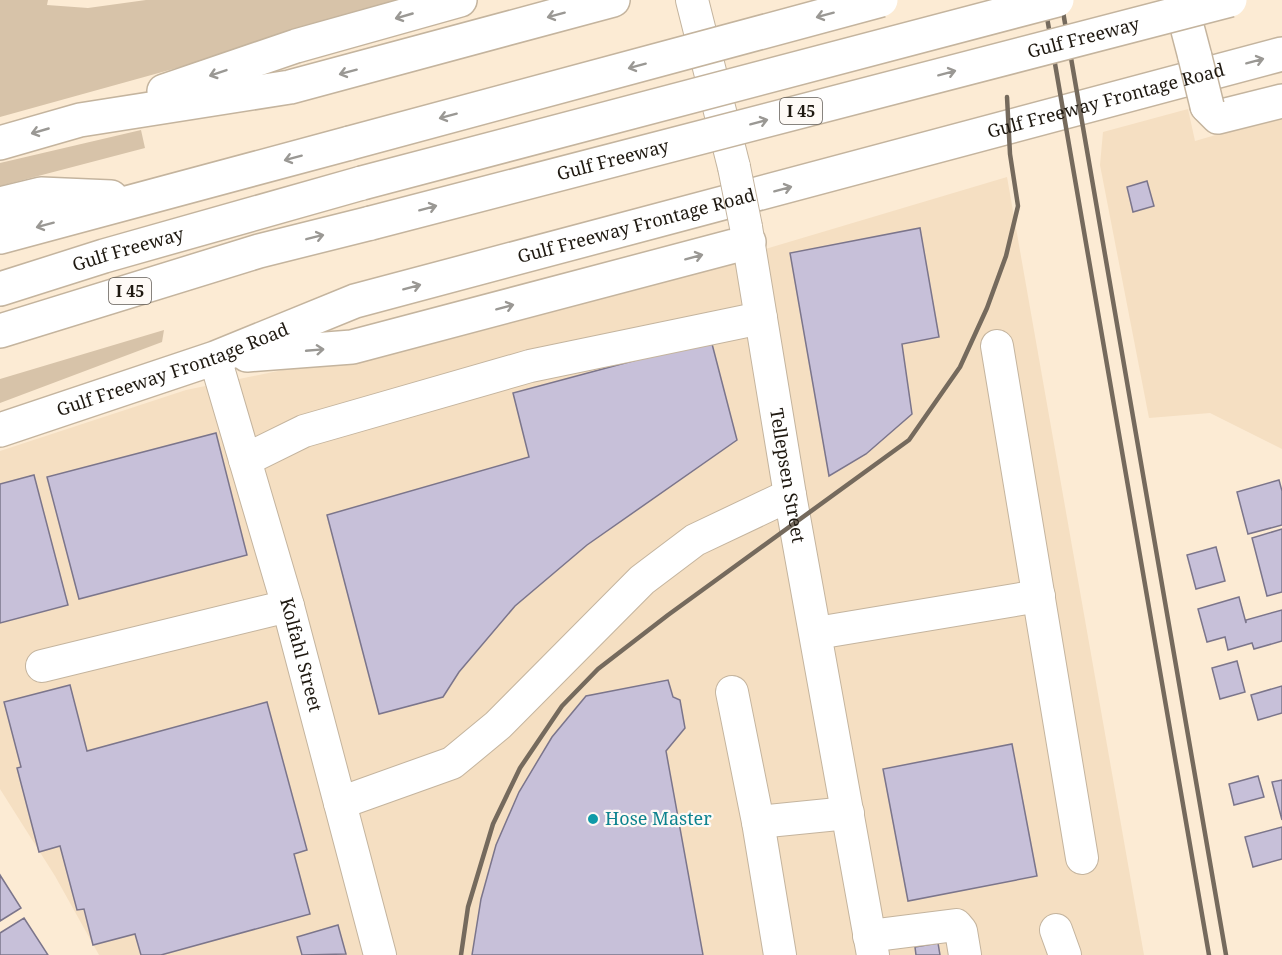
<svg xmlns="http://www.w3.org/2000/svg" width="1282" height="955" font-family="'Noto Serif',serif">
	<style>
		.built { fill: #f5dfc2 }
		.green { fill: #d7c3a9 }
		.building { fill: #c7c0d9; stroke: #7b758b; stroke-width: 1.5 }
		.lines { fill: none; stroke-linecap: round; stroke-linejoin: round }
		.minor-casing { stroke: #c4b49e; stroke-width: 34 }
		.major-casing { stroke: #c4b49e; stroke-width: 36 }
		.highway-casing { stroke: #c4b49e; stroke-width: 36 }
		.minor { stroke: #fff; stroke-width: 32 }
		.major { stroke: #fff; stroke-width: 33 }
		.highway { stroke: #fff; stroke-width: 33 }
		.rail { stroke: #756a5d; stroke-width: 4.5 }
		.minor-bridge-casing { stroke: #c4b49e; stroke-width: 34; stroke-linecap: butt }
		.major-bridge-casing { stroke: #c4b49e; stroke-width: 36; stroke-linecap: butt }
		.highway-bridge-casing { stroke: #c4b49e; stroke-width: 36; stroke-linecap: butt }
		.minor-bridge { stroke: #fff; stroke-width: 32 }
		.major-bridge { stroke: #fff; stroke-width: 33 }
		.highway-bridge { stroke: #fff; stroke-width: 33 }
		.oneway { stroke: #9a9894 }
		.culture-dot { fill: #0f9aa8; stroke: #fefaf6; stroke-width: 2 }
		.labels { text-anchor: middle; stroke-width: 4.5; stroke-linejoin: round; paint-order: stroke }
		.shield { fill: #fefaf6; stroke: #625c56; stroke-width: 1.5 }
		.shield-label { font-size: 16px; font-weight: bold; fill: #1f1911 }
		.street-label { font-size: 18px; fill: #1f1911; stroke: #fefaf6 }
		.culture-label { font-size: 18px; fill: #0d838f; stroke: #fefaf6; text-anchor: start }
	</style>
	<rect width="100%" height="100%" fill="#fcebd4"/>
	<path class="built" d="M 1188,109 L 1195,141 L 1282,116 L 1282,449 L 1210,413 L 1149,418 L 1100,165 L 1103,132 Z
		M 1007,177 L 1144,955 L 99,955 L 55,876 L 0,789 L 0,451 L 186,390 L 302,366 L 698,269 Z"/>
	<path class="green" d="M 0,0 L 48,0 L 47,5 L 88,8 L 146,0 L 402,0 L 270,42 L 0,117 Z
		M 141,130 L 145,148 L 0,186 L 0,163 Z
		M 164,330 L 162,342 L 0,403 L 0,379 Z"/>
	<path class="building" d="M 1147,181 L 1154,206 L 1133,212 L 1127,187 Z
		M 920,228 L 939,337 L 902,344 L 912,414 L 866,454 L 829,476 L 790,253 Z
		M 711,340 L 737,440 L 587,545 L 515,606 L 459,672 L 443,697 L 379,714 L 327,515 L 529,457 L 513,393 Z
		M 216,433 L 247,555 L 79,599 L 47,477 Z
		M 34,475 L 68,605 L 0,623 L 0,484 Z
		M 1279,480 L 1282,491 L 1282,525 L 1248,534 L 1237,492 Z
		M 1282,529 L 1282,592 L 1267,596 L 1252,538 Z
		M 1216,547 L 1225,581 L 1196,589 L 1187,555 Z
		M 1239,597 L 1246,623 L 1246,620 L 1282,610 L 1282,641 L 1254,649 L 1252,643 L 1228,650 L 1225,637 L 1207,642 L 1198,609 Z
		M 1237,661 L 1245,692 L 1220,699 L 1212,668 Z
		M 668,680 L 673,697 L 680,700 L 685,728 L 666,751 L 703,955 L 472,955 L 481,899 L 496,845 L 519,792 L 552,737 L 586,696 Z
		M 70,685 L 87,751 L 267,702 L 307,850 L 294,854 L 310,914 L 161,955 L 141,955 L 135,934 L 93,945 L 84,909 L 77,910 L 60,846 L 39,852 L 17,768 L 21,767 L 4,702 Z
		M 1282,686 L 1282,713 L 1258,720 L 1251,695 Z
		M 1012,744 L 1037,876 L 908,901 L 883,769 Z
		M 1258,776 L 1264,797 L 1234,805 L 1229,784 Z
		M 1282,780 L 1282,820 L 1272,782 Z
		M 1282,827 L 1282,859 L 1253,867 L 1245,837 Z
		M 0,875 L 21,908 L 0,921 Z
		M 24,918 L 48,955 L 0,955 L 0,933 Z
		M 338,925 L 346,954 L 302,955 L 297,937 Z
		M 938,943 L 940,955 L 916,955 L 915,947 Z"/>
	<g class="lines">
		<g class="minor-casing">
			<g id="minor">
				<path d="M 692,0 L 734,167"/>
				<path id="s1" d="M 746,227 L 790,495 L 873,955"/>
				<path d="M 997,346 L 1082,858"/>
				<path id="s2" d="M 215,358 L 288,606 L 380,955"/>
				<path d="M 245,460 L 304,431 L 530,366 L 761,318"/>
				<path d="M 817,633 L 1039,596"/>
				<path d="M 42,666 L 288,606"/>
				<path d="M 732,692 L 758,822 L 780,955"/>
				<path d="M 340,803 L 452,763 L 498,725 L 642,580 L 695,540 L 790,495"/>
				<path d="M 758,822 L 848,813"/>
				<path d="M 1056,930 L 1065,955"/>
				<path d="M 869,936 L 956,925 L 961,931 L 965,955"/>
			</g>
		</g>
		<g class="major-casing">
			<g id="major">
				<path d="M 1180,0 L 1195,57"/>
				<path d="M 164,91 L 296,46 L 460,0"/>
				<path d="M 1207,106 L 1218,117 L 1282,101"/>
				<path d="M 0,143 L 80,120 L 290,87 L 613,0"/>
				<path d="M 247,355 L 352,347 L 749,242"/>
				<path id="s3" d="M 0,430 L 215,358 L 355,301 L 1282,54"/>
			</g>
		</g>
		<g class="highway-casing">
			<g id="highway">
				<path d="M 0,204 L 41,194 L 111,197"/>
				<path d="M 0,237 L 350,143"/>
				<path id="s4" d="M 0,289 L 104,256 L 362,183"/>
				<path d="M 0,331 L 259,251 L 371,223"/>
			</g>
		</g>
		<use href="#minor" class="minor"/>
		<use href="#major" class="major"/>
		<use href="#highway" class="highway"/>
		<path class="rail" d="M 1044,0 L 1209,955
			M 1061,0 L 1226,955
			M 461,955 L 468,907 L 493,824 L 520,768 L 562,706 L 598,669 L 668,615 L 909,440 L 960,367 L 987,308 L 1006,256 L 1018,206 L 1010,154 L 1007,97"/>
		<g class="minor-bridge-casing">
			<path id="minor-bridge" d="M 734,167 L 746,227"/>
		</g>
		<g class="major-bridge-casing">
			<path id="major-bridge" d="M 1195,57 L 1207,106"/>
		</g>
		<g class="highway-bridge-casing">
			<g id="highway-bridge">
				<path d="M 350,143 L 881,0"/>
				<path d="M 362,183 L 1057,0"/>
				<path id="s5" d="M 371,223 L 1230,0"/>
			</g>
		</g>
		<use href="#minor-bridge" class="minor-bridge"/>
		<use href="#major-bridge" class="major-bridge"/>
		<use href="#highway-bridge" class="highway-bridge"/>
	</g>
	<defs><path id="oneway-shaft" d="M-6 0H5M1.5-3L5.5 0L1.5 3" fill="none" stroke-width="1.6" stroke-linecap="round" stroke-linejoin="round" transform="scale(1.5)"/></defs>
	<g class="oneway">
		<use href="#oneway-shaft" transform="translate(556 15) rotate(165)"/>
		<use href="#oneway-shaft" transform="translate(825 15) rotate(165)"/>
		<use href="#oneway-shaft" transform="translate(404 16) rotate(164)"/>
		<use href="#oneway-shaft" transform="translate(1255 61) rotate(-15)"/>
		<use href="#oneway-shaft" transform="translate(637 66) rotate(165)"/>
		<use href="#oneway-shaft" transform="translate(348 72) rotate(165)"/>
		<use href="#oneway-shaft" transform="translate(218 73) rotate(161)"/>
		<use href="#oneway-shaft" transform="translate(947 73) rotate(-15)"/>
		<use href="#oneway-shaft" transform="translate(448 116) rotate(165)"/>
		<use href="#oneway-shaft" transform="translate(759 122) rotate(-15)"/>
		<use href="#oneway-shaft" transform="translate(40 131) rotate(164)"/>
		<use href="#oneway-shaft" transform="translate(293 158) rotate(165)"/>
		<use href="#oneway-shaft" transform="translate(783 189) rotate(-15)"/>
		<use href="#oneway-shaft" transform="translate(428 208) rotate(-15)"/>
		<use href="#oneway-shaft" transform="translate(45 225) rotate(165)"/>
		<use href="#oneway-shaft" transform="translate(315 237) rotate(-14)"/>
		<use href="#oneway-shaft" transform="translate(694 257) rotate(-15)"/>
		<use href="#oneway-shaft" transform="translate(412 287) rotate(-15)"/>
		<use href="#oneway-shaft" transform="translate(505 307) rotate(-15)"/>
		<use href="#oneway-shaft" transform="translate(315 350) rotate(-5)"/>
	</g>
	<circle class="culture-dot" cx="593" cy="819" r="6"/>
	<g class="labels">
		<g class="shield">
			<rect x="780" y="98" width="42" height="26" rx="4.5"/>
			<rect x="109" y="278" width="42" height="26" rx="4.5"/>
		</g>
		<g class="shield-label">
			<text x="801" y="117">I 45</text>
			<text x="130" y="297">I 45</text>
		</g>
		<g class="street-label">
			<text dy="6" stroke="none"><textPath href="#s5" startOffset="736">Gulf Freeway</textPath></text>
			<text dy="6" stroke="none"><textPath href="#s3" startOffset="1155">Gulf Freeway Frontage Road</textPath></text>
			<text dy="6" stroke="none"><textPath href="#s5" startOffset="250">Gulf Freeway</textPath></text>
			<text dy="6" stroke="none"><textPath href="#s3" startOffset="669">Gulf Freeway Frontage Road</textPath></text>
			<text dy="6" stroke="none"><textPath href="#s4" startOffset="134">Gulf Freeway</textPath></text>
			<text dy="6" stroke="none"><textPath href="#s3" startOffset="183">Gulf Freeway Frontage Road</textPath></text>
			<text dy="6" stroke="none"><textPath href="#s1" startOffset="252">Tellepsen Street</textPath></text>
			<text dy="6" stroke="none"><textPath href="#s2" startOffset="309">Kolfahl Street</textPath></text>
		</g>
		<g class="culture-label">
			<text x="605" y="825">Hose Master</text>
		</g>
	</g>
</svg>
